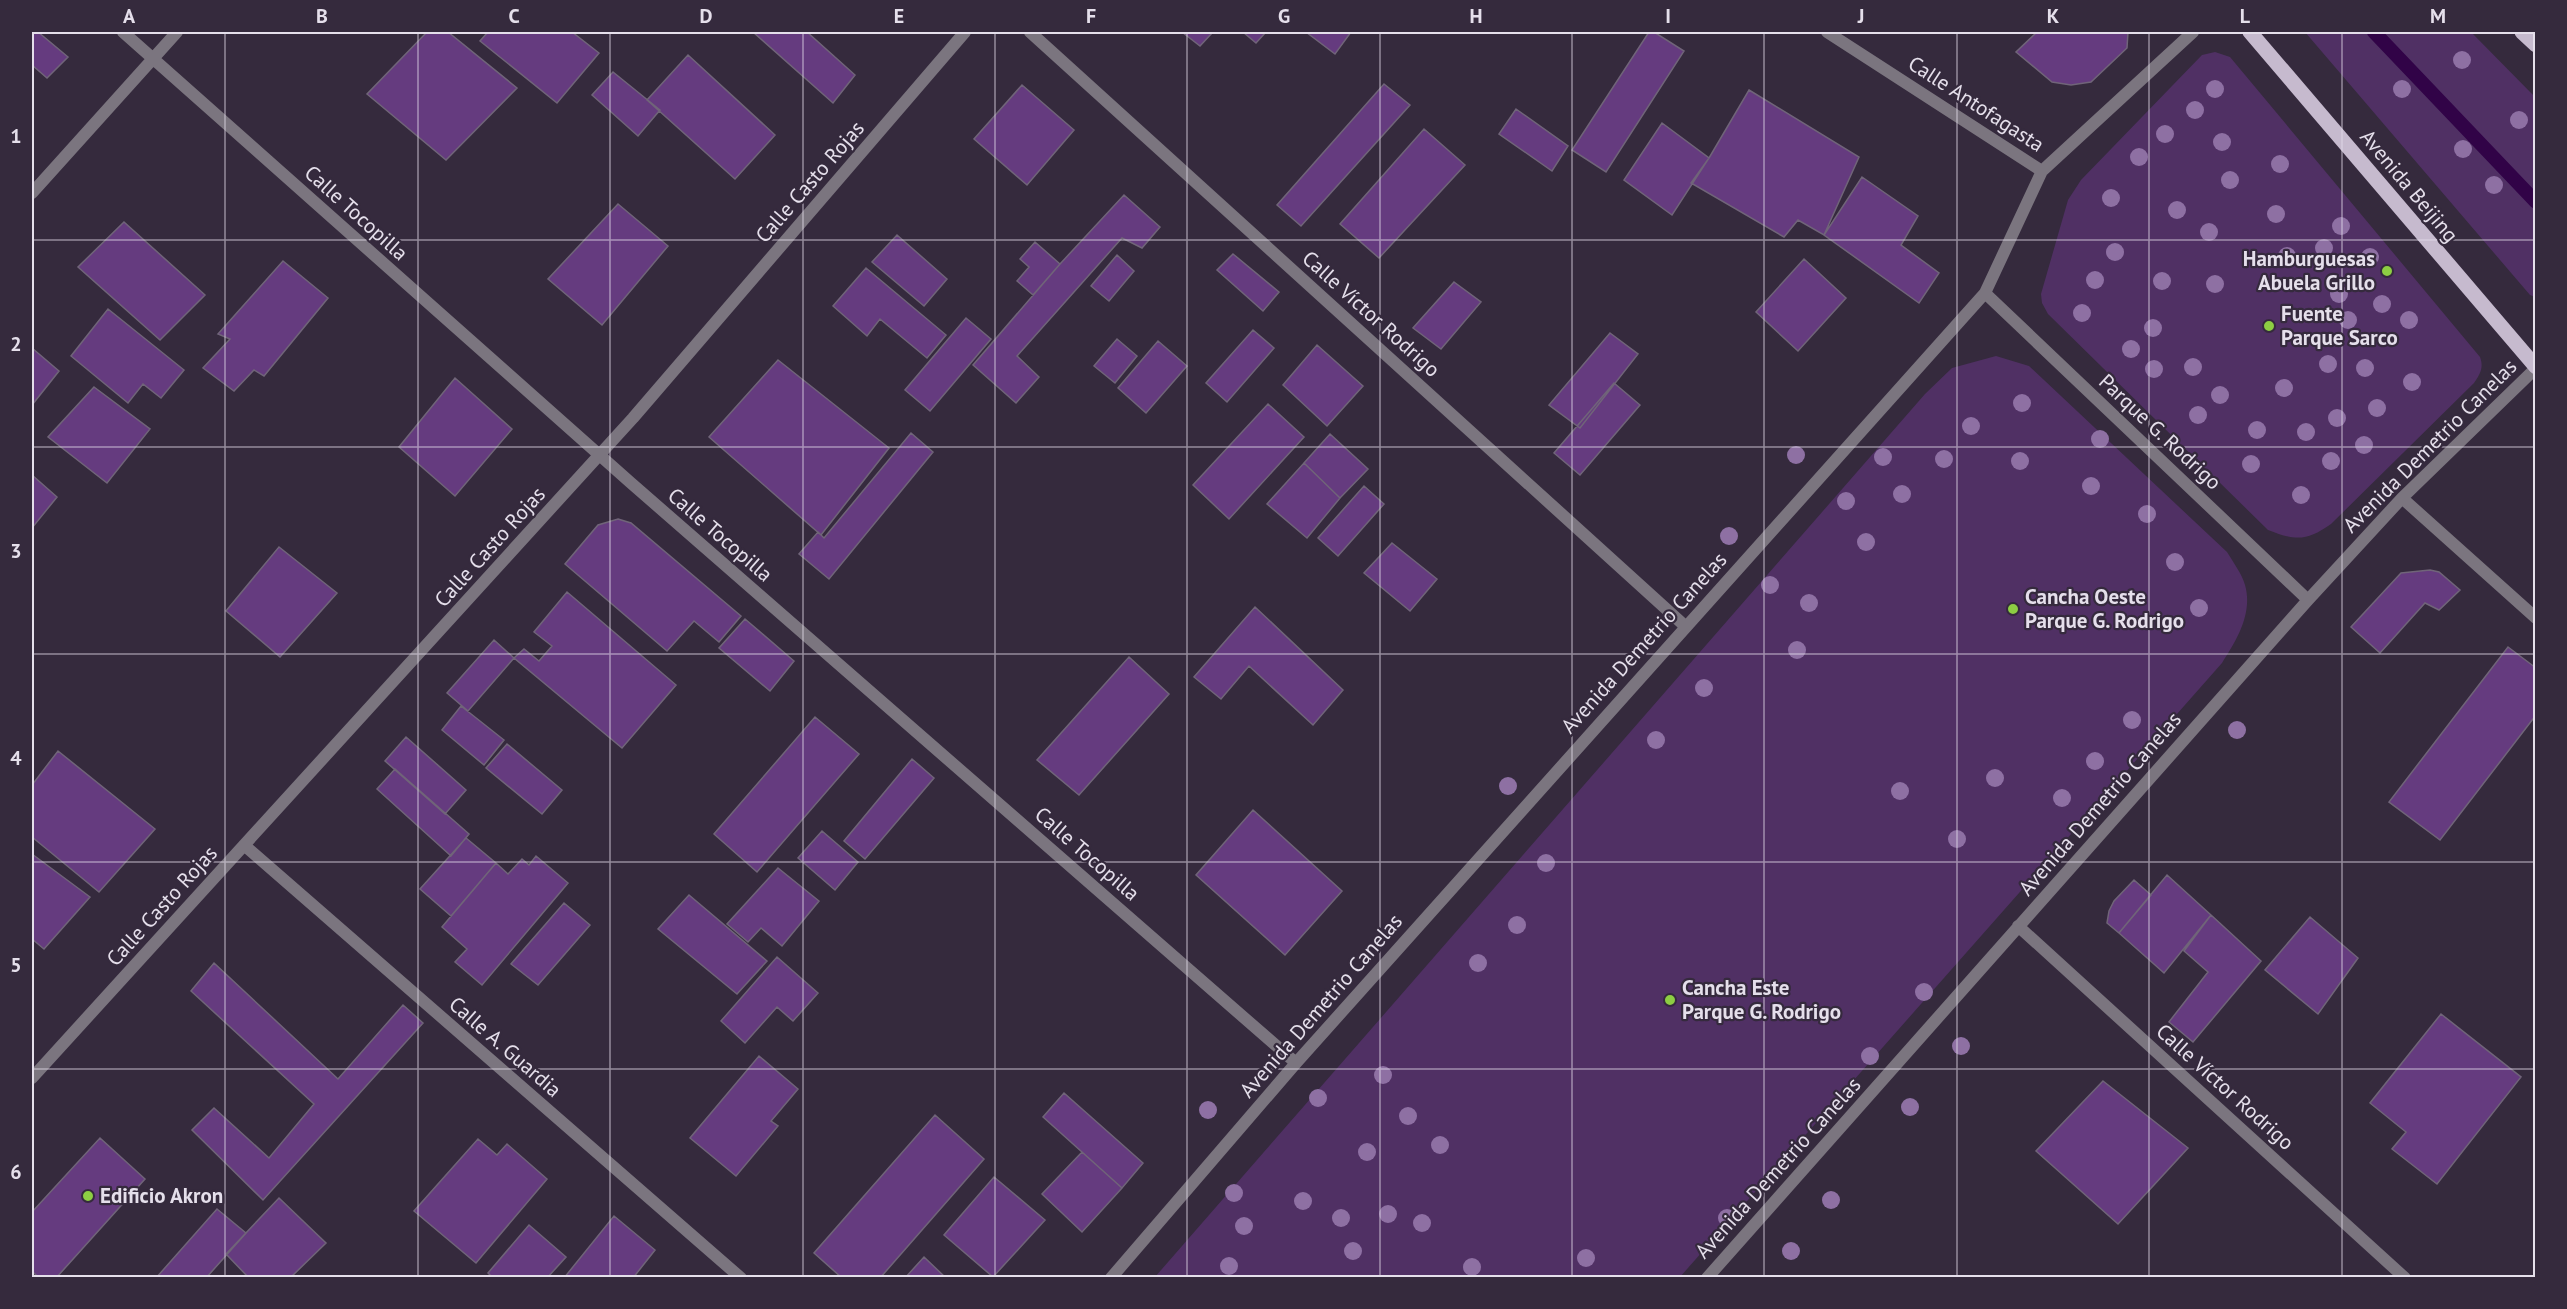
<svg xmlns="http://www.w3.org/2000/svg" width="2567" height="1309" font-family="'PT Sans',sans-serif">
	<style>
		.green { fill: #503064 }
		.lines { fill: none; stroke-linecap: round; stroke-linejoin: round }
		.stream { stroke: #310347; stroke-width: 14 }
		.building { fill: #653b7f; stroke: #706479; stroke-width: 1.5 }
		.minor { stroke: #7b757f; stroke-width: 12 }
		.primary { stroke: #c6bace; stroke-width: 15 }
		.tree { fill: #8e70a3 }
		.grid { fill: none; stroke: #e5dfeb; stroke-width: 1.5; stroke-opacity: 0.55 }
		.poi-dot { fill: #8dce43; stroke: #352a3d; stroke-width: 2 }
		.labels { text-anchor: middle; stroke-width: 4.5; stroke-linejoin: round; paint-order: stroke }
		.street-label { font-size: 21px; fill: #e5dfeb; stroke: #352a3d }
		.poi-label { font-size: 21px; font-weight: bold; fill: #e5dfeb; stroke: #352a3d; text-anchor: start }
		.neatline { fill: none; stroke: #e5dfeb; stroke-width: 2 }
		.grid-label { font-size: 20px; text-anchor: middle; font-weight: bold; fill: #e5dfeb }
	</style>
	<rect width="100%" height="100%" fill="#352a3d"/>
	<path class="green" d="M 2305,32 L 2471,32 L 2535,97 L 2535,297 L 2530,295 Z
		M 2215,52 L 2230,57 L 2480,357 C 2484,368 2480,374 2474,383 L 2331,524 C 2307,541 2296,541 2268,530 L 2048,314 L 2042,303 L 2041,294 L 2068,200 L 2081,180 L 2202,55 Z
		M 1996,356 L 2029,366 L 2227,552 C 2233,562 2242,574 2245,585 C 2253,613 2237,640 2222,663 L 1680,1277 L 1155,1277 L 1925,394 L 1952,368 Z"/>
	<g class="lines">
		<path class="stream" d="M 2374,32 L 2536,202"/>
	</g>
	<path class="building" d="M 32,32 L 38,32 L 68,57 L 47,78 L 32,65 Z
		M 427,32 L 448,32 L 517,88 L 446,160 L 367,94 Z
		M 488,32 L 572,32 L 599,53 L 557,103 L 480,41 Z
		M 753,32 L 807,32 L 855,75 L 833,103 Z
		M 1182,32 L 1213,32 L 1200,46 Z
		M 1243,32 L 1266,32 L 1256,43 Z
		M 1306,32 L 1351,32 L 1335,54 Z
		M 1649,32 L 1654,32 L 1684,51 L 1606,172 L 1572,150 Z
		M 2037,32 L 2128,32 L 2127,48 L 2091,82 L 2071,85 L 2052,82 L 2016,52 Z
		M 688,55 L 775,135 L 735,179 L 647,100 Z
		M 613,72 L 660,110 L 638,136 L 592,95 Z
		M 1384,84 L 1410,105 L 1301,226 L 1277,205 Z
		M 1022,85 L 1074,130 L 1027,185 L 974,139 Z
		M 1749,90 L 1859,157 L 1824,235 L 1798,220 L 1784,237 L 1691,183 L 1709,158 Z
		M 1516,109 L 1568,146 L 1552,171 L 1499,134 Z
		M 1662,123 L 1709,158 L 1672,215 L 1624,180 Z
		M 1424,129 L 1465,165 L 1379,258 L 1340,224 Z
		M 1862,177 L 1918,216 L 1901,245 L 1939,273 L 1919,303 L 1824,235 Z
		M 1124,195 L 1160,227 L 1142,248 L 1122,238 L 1017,356 L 1039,377 L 1016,403 L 973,365 L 1060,264 Z
		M 618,204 L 668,246 L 602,325 L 548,279 Z
		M 124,222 L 205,295 L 160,340 L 78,267 Z
		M 897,235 L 947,279 L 924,306 L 872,262 Z
		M 1035,242 L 1060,264 L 1033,295 L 1017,281 L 1029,267 L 1020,259 Z
		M 1233,254 L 1279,292 L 1263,311 L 1217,270 Z
		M 1117,255 L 1134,271 L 1109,301 L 1091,286 Z
		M 1804,259 L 1846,298 L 1798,351 L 1756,312 Z
		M 283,261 L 328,298 L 264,376 L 254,370 L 234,391 L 203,368 L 230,339 L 218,334 Z
		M 866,268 L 946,335 L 927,358 L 880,319 L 867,336 L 833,306 Z
		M 1454,282 L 1481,302 L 1441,349 L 1413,328 Z
		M 108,309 L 184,370 L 161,398 L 143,384 L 128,403 L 71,356 Z
		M 966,318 L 991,339 L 930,411 L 905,390 Z
		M 1253,330 L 1274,348 L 1227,402 L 1206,383 Z
		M 1610,333 L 1638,354 L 1580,428 L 1549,405 Z
		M 1117,339 L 1137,356 L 1115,383 L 1094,366 Z
		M 1158,341 L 1187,366 L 1146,413 L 1118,388 Z
		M 1317,345 L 1363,386 L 1327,426 L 1283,385 Z
		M 32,348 L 59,371 L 32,405 Z
		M 778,360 L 889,448 L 821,535 L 709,437 Z
		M 455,378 L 512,429 L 455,496 L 399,447 Z
		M 1614,383 L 1640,405 L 1580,475 L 1554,453 Z
		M 94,387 L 150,429 L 107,483 L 48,437 Z
		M 1268,404 L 1304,437 L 1229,519 L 1193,485 Z
		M 911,433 L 933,452 L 829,579 L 799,554 L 818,532 L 824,538 Z
		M 1330,434 L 1368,469 L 1340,498 L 1304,463 Z
		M 1304,463 L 1340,498 L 1307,538 L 1267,504 Z
		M 32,475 L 57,497 L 32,528 Z
		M 1364,486 L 1384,504 L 1338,556 L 1318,538 Z
		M 618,519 L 631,523 L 741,616 L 719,642 L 694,621 L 667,651 L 565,564 L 598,525 Z
		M 1392,543 L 1437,579 L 1410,611 L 1364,573 Z
		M 279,547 L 337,593 L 280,657 L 226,611 Z
		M 2430,570 L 2439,572 L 2460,590 L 2439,610 L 2425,603 L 2380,653 L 2351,627 L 2401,573 Z
		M 567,592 L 676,685 L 622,748 L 514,658 L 524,649 L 539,661 L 552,646 L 534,632 Z
		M 1255,607 L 1343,690 L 1313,725 L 1249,666 L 1221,699 L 1194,677 Z
		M 745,619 L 794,661 L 770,691 L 719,648 Z
		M 494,640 L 514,658 L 468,711 L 447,693 Z
		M 2508,647 L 2536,668 L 2536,715 L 2440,840 L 2389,802 Z
		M 1129,657 L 1169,694 L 1079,795 L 1037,760 Z
		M 461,706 L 504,740 L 484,765 L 442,730 Z
		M 815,717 L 859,754 L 757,872 L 714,834 Z
		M 406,737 L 466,790 L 445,814 L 385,761 Z
		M 507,744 L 562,790 L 542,814 L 486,768 Z
		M 58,751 L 155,829 L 99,892 L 32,837 L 32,785 Z
		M 912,759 L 934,778 L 865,859 L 844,841 Z
		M 395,769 L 469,834 L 451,856 L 377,789 Z
		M 1253,810 L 1342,891 L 1285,955 L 1196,875 Z
		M 822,831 L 858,862 L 835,890 L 798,858 Z
		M 466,838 L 496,863 L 451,916 L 420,889 Z
		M 32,854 L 90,897 L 44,949 L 32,939 Z
		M 536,856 L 568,883 L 482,985 L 455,962 L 467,949 L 442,927 L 496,863 L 508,874 L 522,859 L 529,865 Z
		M 778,868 L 819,901 L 782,946 L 761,928 L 748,942 L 727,924 Z
		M 2167,875 L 2211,915 L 2164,973 L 2119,933 Z
		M 2134,880 L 2151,895 L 2119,933 L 2107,923 L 2109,911 L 2114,901 Z
		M 689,895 L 767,961 L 737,994 L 658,929 Z
		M 564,903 L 590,925 L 538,985 L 511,964 Z
		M 2211,915 L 2261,961 L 2193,1042 L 2169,1022 L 2208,972 L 2184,951 Z
		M 2310,917 L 2358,958 L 2318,1014 L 2265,970 Z
		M 777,957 L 818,993 L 793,1021 L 777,1007 L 745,1043 L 721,1021 Z
		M 214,963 L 338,1079 L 403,1005 L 423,1023 L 263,1200 L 192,1130 L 214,1108 L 269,1158 L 314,1104 L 191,991 Z
		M 2441,1014 L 2521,1077 L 2437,1184 L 2392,1149 L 2406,1132 L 2370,1103 Z
		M 759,1056 L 798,1089 L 771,1121 L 778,1126 L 736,1176 L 690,1138 Z
		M 2103,1081 L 2188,1148 L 2118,1224 L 2036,1151 Z
		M 1064,1093 L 1143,1163 L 1122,1188 L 1043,1117 Z
		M 935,1115 L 984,1159 L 880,1278 L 842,1278 L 814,1253 Z
		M 100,1138 L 145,1179 L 56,1278 L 39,1278 L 32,1271 L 32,1212 Z
		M 478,1139 L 497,1155 L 507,1144 L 547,1179 L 476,1263 L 414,1211 Z
		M 1082,1152 L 1122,1188 L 1082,1232 L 1042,1194 Z
		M 994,1177 L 1045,1220 L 993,1277 L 944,1235 Z
		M 279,1198 L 326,1243 L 290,1278 L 249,1278 L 226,1254 Z
		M 217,1209 L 246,1233 L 206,1278 L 156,1278 Z
		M 614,1216 L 655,1250 L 633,1278 L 564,1278 Z
		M 529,1225 L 566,1257 L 547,1278 L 493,1278 L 488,1273 Z
		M 924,1257 L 946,1278 L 905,1278 Z"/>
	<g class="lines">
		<path class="minor" d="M 123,32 L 631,483 L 1296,1063
			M 1030,32 L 1685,626
			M 1827,32 L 2042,171
			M 32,193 L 177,32
			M 1985,293 L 2308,600
			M 2402,498 L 2536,618
			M 244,845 L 741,1278
			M 2018,926 L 2405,1278
			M 32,1078 L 633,418 L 965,32
			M 1111,1278 L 1296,1063 L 1985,293 L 2042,171 L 2193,32
			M 1707,1278 L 2308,600 L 2402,498 L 2536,368"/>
		<path class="primary" d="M 2250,32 L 2536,367
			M 2522,32 L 2536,45"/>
	</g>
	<g class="tree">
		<circle cx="2462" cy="60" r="9"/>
		<circle cx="2215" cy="89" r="9"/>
		<circle cx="2402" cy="89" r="9"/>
		<circle cx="2195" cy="110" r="9"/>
		<circle cx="2519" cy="120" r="9"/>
		<circle cx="2165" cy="134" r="9"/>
		<circle cx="2222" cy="142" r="9"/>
		<circle cx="2463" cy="149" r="9"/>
		<circle cx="2139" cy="157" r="9"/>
		<circle cx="2280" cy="164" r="9"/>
		<circle cx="2230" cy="180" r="9"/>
		<circle cx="2494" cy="185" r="9"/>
		<circle cx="2111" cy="198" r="9"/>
		<circle cx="2177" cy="210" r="9"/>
		<circle cx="2276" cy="214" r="9"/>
		<circle cx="2341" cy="226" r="9"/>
		<circle cx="2209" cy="232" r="9"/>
		<circle cx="2324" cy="248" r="9"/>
		<circle cx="2115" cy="252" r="9"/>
		<circle cx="2287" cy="256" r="9"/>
		<circle cx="2370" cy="257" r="9"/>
		<circle cx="2095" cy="280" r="9"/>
		<circle cx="2162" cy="281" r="9"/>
		<circle cx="2215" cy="284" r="9"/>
		<circle cx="2339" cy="294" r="9"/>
		<circle cx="2382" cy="304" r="9"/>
		<circle cx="2082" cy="313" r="9"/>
		<circle cx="2348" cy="320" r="9"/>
		<circle cx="2409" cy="320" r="9"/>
		<circle cx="2153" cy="328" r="9"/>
		<circle cx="2131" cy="349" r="9"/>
		<circle cx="2328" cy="364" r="9"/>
		<circle cx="2193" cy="367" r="9"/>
		<circle cx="2365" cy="368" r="9"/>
		<circle cx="2154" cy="369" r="9"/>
		<circle cx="2412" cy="382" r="9"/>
		<circle cx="2284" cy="388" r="9"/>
		<circle cx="2220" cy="395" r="9"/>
		<circle cx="2022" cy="403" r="9"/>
		<circle cx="2377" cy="408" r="9"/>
		<circle cx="2198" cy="415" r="9"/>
		<circle cx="2337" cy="418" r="9"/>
		<circle cx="1971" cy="426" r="9"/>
		<circle cx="2257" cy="430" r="9"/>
		<circle cx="2306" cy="432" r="9"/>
		<circle cx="2100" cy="439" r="9"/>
		<circle cx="2364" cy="445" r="9"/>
		<circle cx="1796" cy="455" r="9"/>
		<circle cx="1883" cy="457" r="9"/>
		<circle cx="1944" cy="459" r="9"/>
		<circle cx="2020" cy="461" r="9"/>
		<circle cx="2331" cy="461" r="9"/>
		<circle cx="2251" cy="464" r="9"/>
		<circle cx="2091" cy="486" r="9"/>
		<circle cx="1902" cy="494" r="9"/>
		<circle cx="2301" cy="495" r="9"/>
		<circle cx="1846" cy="501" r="9"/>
		<circle cx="2147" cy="514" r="9"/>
		<circle cx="1729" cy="536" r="9"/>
		<circle cx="1866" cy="542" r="9"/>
		<circle cx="2175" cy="562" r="9"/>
		<circle cx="1770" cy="585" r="9"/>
		<circle cx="1809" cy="603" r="9"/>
		<circle cx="2199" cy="608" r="9"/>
		<circle cx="1797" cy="650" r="9"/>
		<circle cx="1704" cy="688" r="9"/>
		<circle cx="2132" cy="720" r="9"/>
		<circle cx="2237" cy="730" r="9"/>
		<circle cx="1656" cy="740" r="9"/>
		<circle cx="2095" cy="761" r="9"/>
		<circle cx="1995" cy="778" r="9"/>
		<circle cx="1508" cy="786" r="9"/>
		<circle cx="1900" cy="791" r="9"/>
		<circle cx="2062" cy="798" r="9"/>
		<circle cx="1957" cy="839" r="9"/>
		<circle cx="1546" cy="863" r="9"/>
		<circle cx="1517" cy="925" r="9"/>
		<circle cx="1478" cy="963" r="9"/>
		<circle cx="1924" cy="992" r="9"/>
		<circle cx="1961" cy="1046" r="9"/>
		<circle cx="1870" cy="1056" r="9"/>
		<circle cx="1383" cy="1075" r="9"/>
		<circle cx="1318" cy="1098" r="9"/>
		<circle cx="1910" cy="1107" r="9"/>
		<circle cx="1208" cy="1110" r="9"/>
		<circle cx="1408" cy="1116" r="9"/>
		<circle cx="1440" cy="1145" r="9"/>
		<circle cx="1367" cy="1152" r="9"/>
		<circle cx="1234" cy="1193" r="9"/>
		<circle cx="1831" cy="1200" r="9"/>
		<circle cx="1303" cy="1201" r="9"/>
		<circle cx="1388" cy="1214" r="9"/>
		<circle cx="1341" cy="1218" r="9"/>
		<circle cx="1727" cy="1218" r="9"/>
		<circle cx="1422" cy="1223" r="9"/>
		<circle cx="1244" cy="1226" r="9"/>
		<circle cx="1353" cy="1251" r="9"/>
		<circle cx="1791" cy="1251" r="9"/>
		<circle cx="1586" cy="1258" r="9"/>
		<circle cx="1229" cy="1266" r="9"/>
		<circle cx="1472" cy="1267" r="9"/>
	</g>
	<path class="grid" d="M 225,32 L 225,1278M 418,32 L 418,1278M 610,32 L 610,1278M 803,32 L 803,1278M 995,32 L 995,1278M 1187,32 L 1187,1278M 1380,32 L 1380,1278M 1572,32 L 1572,1278M 1764,32 L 1764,1278M 1957,32 L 1957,1278M 2149,32 L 2149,1278M 2342,32 L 2342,1278M 32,240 L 2536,240M 32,447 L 2536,447M 32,654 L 2536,654M 32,862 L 2536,862M 32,1069 L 2536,1069"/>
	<g class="poi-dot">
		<circle cx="2387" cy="271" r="6"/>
		<circle cx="2269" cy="326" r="6"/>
		<circle cx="2013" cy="609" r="6"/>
		<circle cx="1670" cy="1000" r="6"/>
		<circle cx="88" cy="1196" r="6"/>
	</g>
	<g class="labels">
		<g class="street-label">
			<text transform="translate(1976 104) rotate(33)" y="7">Calle Antofagasta</text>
			<text transform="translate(810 182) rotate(-49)" y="7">Calle Casto Rojas</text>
			<text transform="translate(2409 186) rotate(50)" y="7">Avenida Beijing</text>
			<text transform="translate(356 213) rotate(42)" y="7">Calle Tocopilla</text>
			<text transform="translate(1371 314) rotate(42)" y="7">Calle Víctor Rodrigo</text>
			<text transform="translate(2160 432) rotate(43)" y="7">Parque G. Rodrigo</text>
			<text transform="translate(2430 446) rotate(-45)" y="7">Avenida Demetrio Canelas</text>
			<text transform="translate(720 535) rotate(41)" y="7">Calle Tocopilla</text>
			<text transform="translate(490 547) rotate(-48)" y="7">Calle Casto Rojas</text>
			<text transform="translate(1644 643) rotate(-48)" y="7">Avenida Demetrio Canelas</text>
			<text transform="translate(2100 804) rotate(-49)" y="7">Avenida Demetrio Canelas</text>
			<text transform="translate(1087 854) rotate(41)" y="7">Calle Tocopilla</text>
			<text transform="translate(162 906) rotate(-48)" y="7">Calle Casto Rojas</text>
			<text transform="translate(1321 1006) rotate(-49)" y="7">Avenida Demetrio Canelas</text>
			<text transform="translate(505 1047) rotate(41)" y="7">Calle A. Guardia</text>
			<text transform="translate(2225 1087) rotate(42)" y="7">Calle Víctor Rodrigo</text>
			<text transform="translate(1778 1168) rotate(-48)" y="7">Avenida Demetrio Canelas</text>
		</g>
		<g class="poi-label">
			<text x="2375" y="266" text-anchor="end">Hamburguesas<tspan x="2375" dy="24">Abuela Grillo</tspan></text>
			<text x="2281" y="321">Fuente<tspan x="2281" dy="24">Parque Sarco</tspan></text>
			<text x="2025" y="604">Cancha Oeste<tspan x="2025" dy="24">Parque G. Rodrigo</tspan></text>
			<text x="1682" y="995">Cancha Este<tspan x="1682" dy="24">Parque G. Rodrigo</tspan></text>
			<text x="100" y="1203">Edificio Akron</text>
		</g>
	</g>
	<rect width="2567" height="1309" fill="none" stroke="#352a3d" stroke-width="66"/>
	<rect x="33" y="33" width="2501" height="1243" class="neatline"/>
	<g class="grid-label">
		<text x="129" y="23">A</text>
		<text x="322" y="23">B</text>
		<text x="514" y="23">C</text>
		<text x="706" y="23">D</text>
		<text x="899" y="23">E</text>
		<text x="1091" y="23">F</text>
		<text x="1284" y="23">G</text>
		<text x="1476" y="23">H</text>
		<text x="1668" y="23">I</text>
		<text x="1861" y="23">J</text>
		<text x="2053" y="23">K</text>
		<text x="2245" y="23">L</text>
		<text x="2438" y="23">M</text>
		<text x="16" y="143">1</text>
		<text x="16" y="351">2</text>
		<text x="16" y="558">3</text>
		<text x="16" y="765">4</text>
		<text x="16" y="972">5</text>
		<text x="16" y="1179">6</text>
	</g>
</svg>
